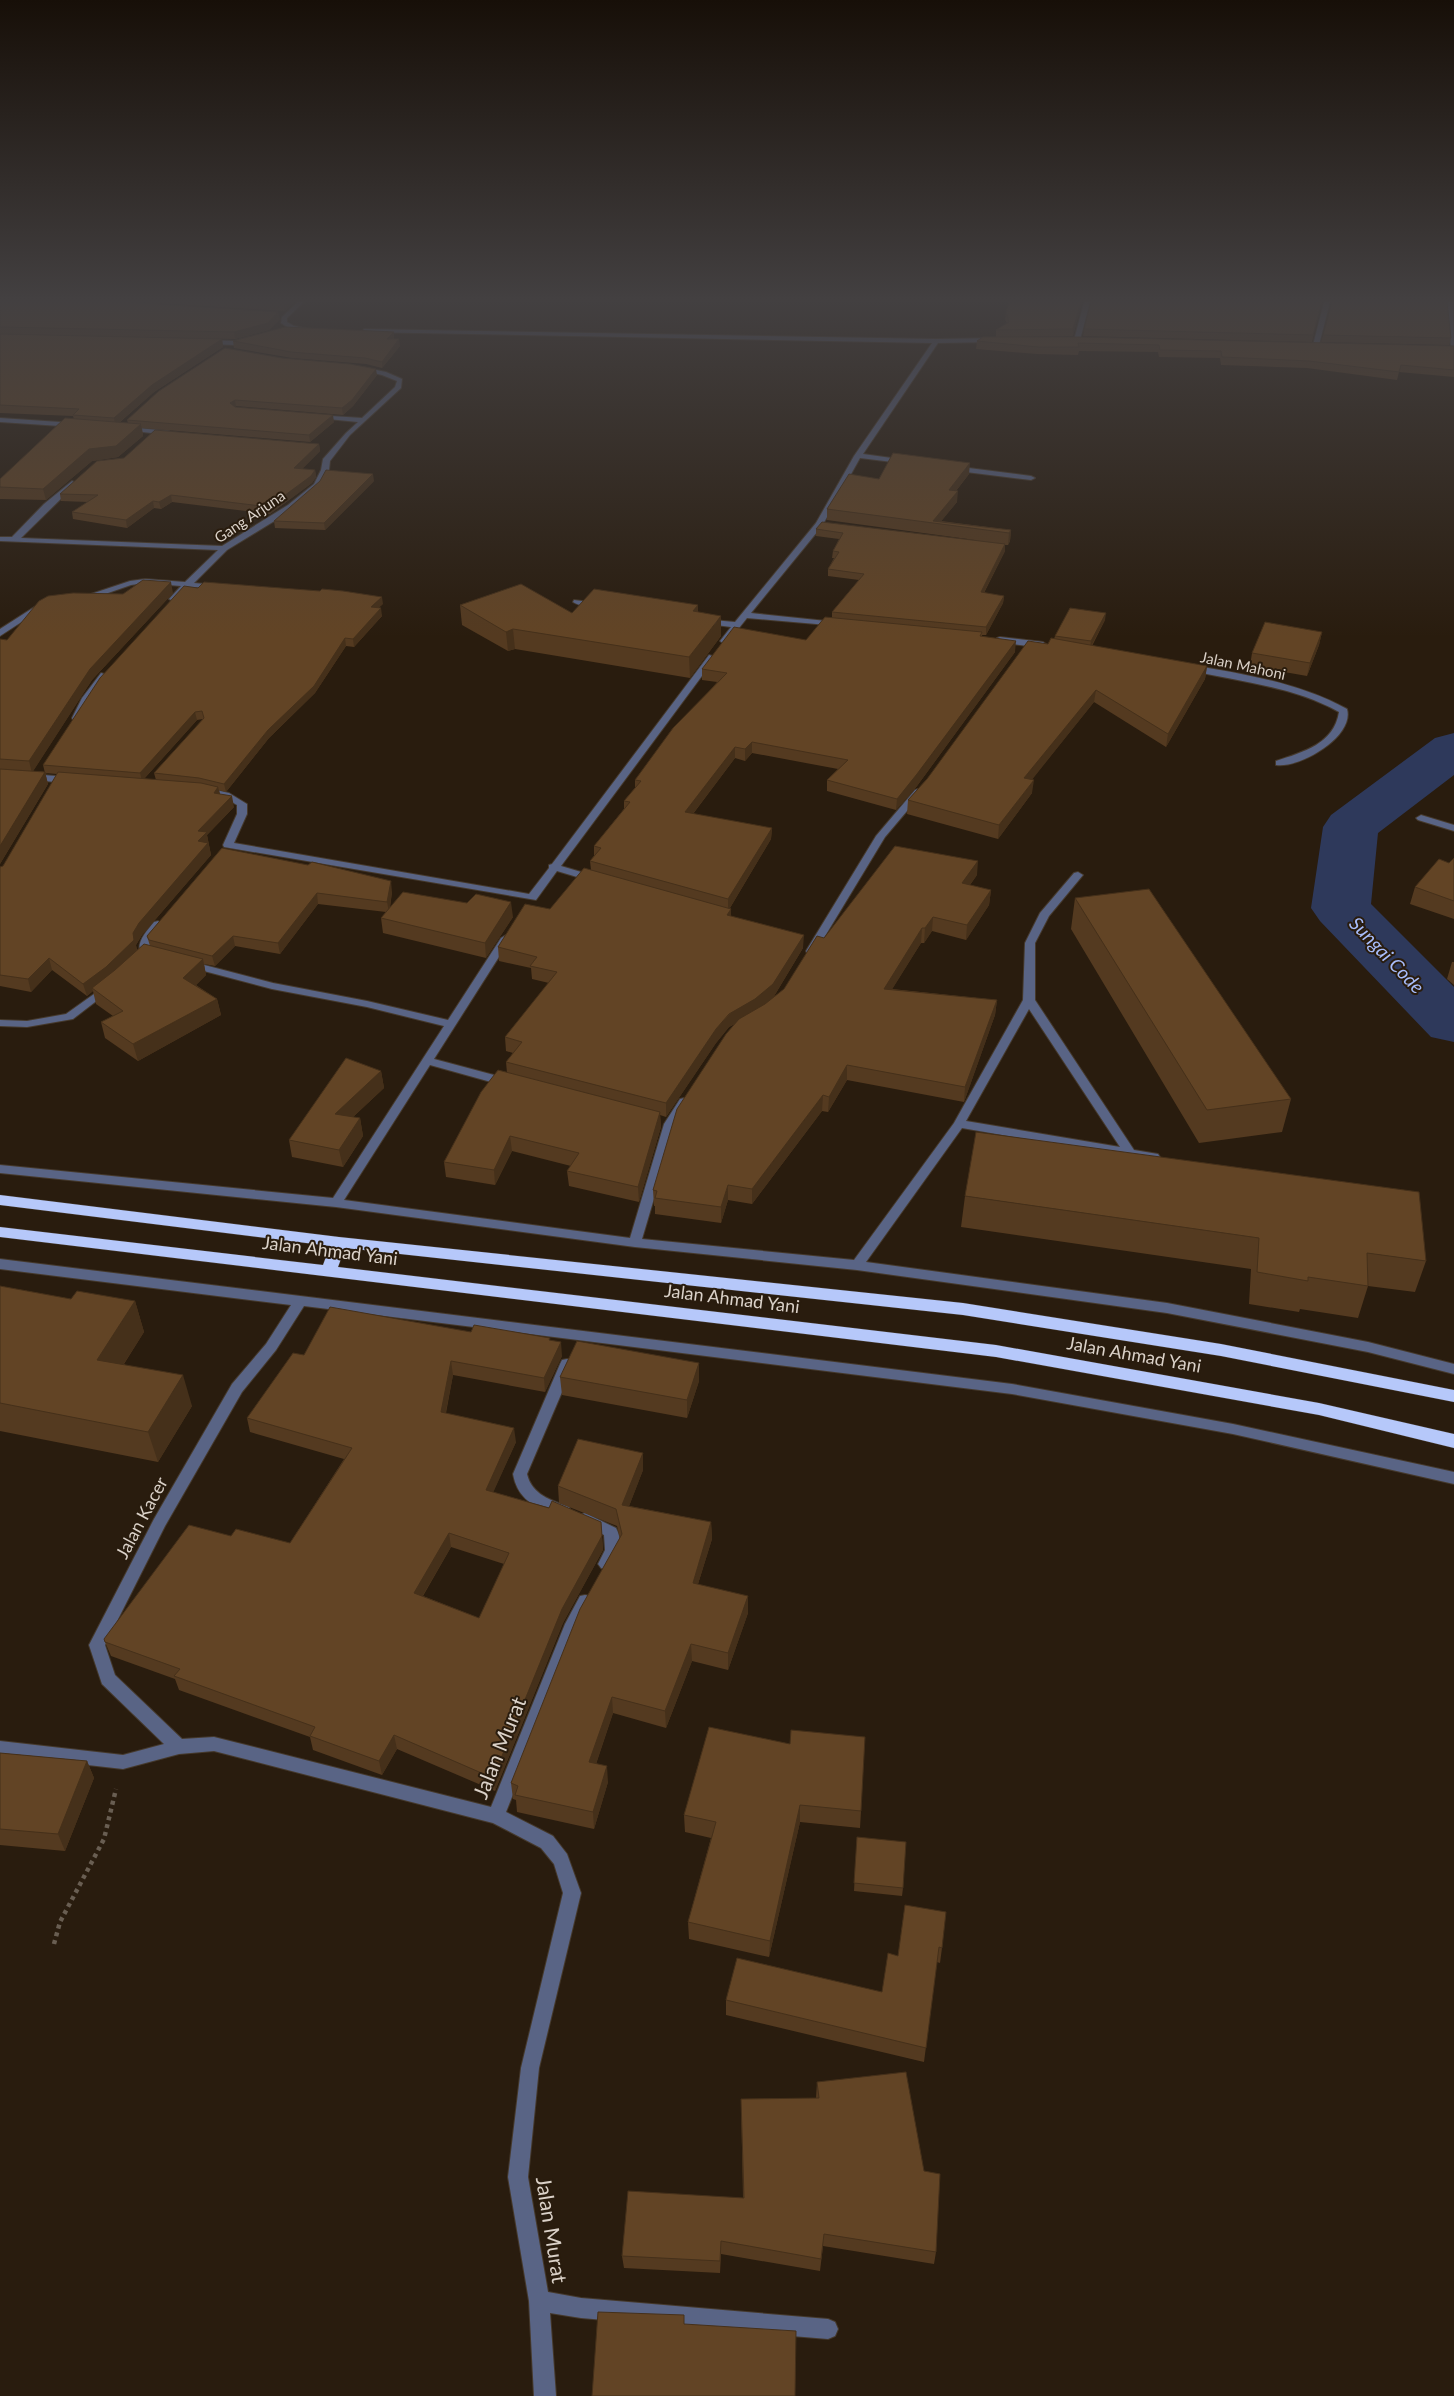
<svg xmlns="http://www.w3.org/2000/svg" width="1454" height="2396" font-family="Lato,sans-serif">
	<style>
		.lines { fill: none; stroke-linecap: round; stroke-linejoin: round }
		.river { fill: #2e395b; fill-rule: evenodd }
		.minor-casing { stroke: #45392c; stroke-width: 2 }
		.highway-casing { stroke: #45392c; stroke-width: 1 }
		.path { stroke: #695e52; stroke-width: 4.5; stroke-dasharray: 4 4; stroke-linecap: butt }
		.minor { fill: #596485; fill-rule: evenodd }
		.highway { fill: #b6c8fa; fill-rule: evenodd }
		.wall { fill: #543a20; fill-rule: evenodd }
		.shaded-wall { fill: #45301a }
		.building { fill: #624425; stroke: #45301a; fill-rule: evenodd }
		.labels { text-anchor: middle; stroke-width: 4; stroke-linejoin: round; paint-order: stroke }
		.far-street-label { font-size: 15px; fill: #dad1c8; stroke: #291c0e }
		.street-label { font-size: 18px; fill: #dad1c8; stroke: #291c0e }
		.water-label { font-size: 19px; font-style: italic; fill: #a7bcfa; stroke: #291c0e }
		.near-street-label { font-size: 21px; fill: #dad1c8; stroke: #291c0e }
	</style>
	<rect width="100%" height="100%" fill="#291c0e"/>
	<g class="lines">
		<path class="river" d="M 1454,733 L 1454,775 L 1378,833 L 1371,904 L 1454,987 L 1454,1042 L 1431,1037 L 1320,921 L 1311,908 L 1323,827 L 1331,815 L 1435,738 Z"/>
		<g class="minor-casing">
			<path id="minor" d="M 298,302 L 304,302 L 287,318 L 287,322 L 294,326 L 309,329 L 309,331 L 290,329 L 281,323 L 282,317 Z
				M 1084,302 L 1090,302 L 1080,340 L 1077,342 L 1074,340 Z
				M 1324,302 L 1330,302 L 1319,345 L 1316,347 L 1313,345 Z
				M 1447,302 L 1453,302 L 1454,351 L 1451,349 Z
				M 364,329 L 936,339 L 997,338 L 1000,340 L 997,342 L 938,343 L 863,454 L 906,460 L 909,460 L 909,464 L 860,458 L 822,526 L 751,613 L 836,622 L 839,622 L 839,626 L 747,618 L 727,643 L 724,644 L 720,641 L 731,627 L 701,623 L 701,619 L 735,622 L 816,523 L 854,456 L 932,343 L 362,332 Z
				M 249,337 L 251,340 L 235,345 L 207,344 L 204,342 L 207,340 L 235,341 Z
				M 362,367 L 386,372 L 402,379 L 401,388 L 350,435 L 330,461 L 329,470 L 320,487 L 294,509 L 227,550 L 194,583 L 217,585 L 221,587 L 220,589 L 189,587 L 173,601 L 169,599 L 181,586 L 145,583 L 131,585 L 88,600 L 85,600 L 85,596 L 130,581 L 145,579 L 185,582 L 218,550 L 0,541 L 0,537 L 12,537 L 44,504 L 72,481 L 76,483 L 75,485 L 21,538 L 222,546 L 288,505 L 314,484 L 321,470 L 323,459 L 346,433 L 358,422 L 318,418 L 316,417 L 316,415 L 362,418 L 395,387 L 397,381 L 382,375 L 360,370 Z
				M 0,418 L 75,423 L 78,425 L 75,427 L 0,422 Z
				M 127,427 L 169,431 L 172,433 L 169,435 L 125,430 L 124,429 Z
				M 953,466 L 1031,476 L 1035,478 L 1031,480 L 950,470 L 950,466 Z
				M 574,600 L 598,603 L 602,605 C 596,609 579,606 573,602 Z
				M 39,604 L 46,606 L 0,636 L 0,629 Z
				M 1000,637 L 1043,642 L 1047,645 L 1043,648 L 997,642 L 997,638 Z
				M 709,655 L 716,657 L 561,866 L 598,877 L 598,881 L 594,882 L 557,871 L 536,900 L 224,847 L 223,845 L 237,814 L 237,805 L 223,797 L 198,790 L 203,787 L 229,793 L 247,804 L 247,814 L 234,843 L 529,894 L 549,868 L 549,865 L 552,864 Z
				M 1191,665 C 1244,674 1300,683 1347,709 C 1355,737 1298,769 1276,765 L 1276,761 C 1303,752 1334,744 1339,712 C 1292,686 1240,682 1188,670 L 1188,666 Z
				M 101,673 L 108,675 L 90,699 L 79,720 L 73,720 L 72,718 L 82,698 Z
				M 0,772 L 71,777 L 76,780 L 71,783 L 0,778 Z
				M 918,789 L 923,792 L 885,837 L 816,951 L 811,954 L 807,953 L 806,951 L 876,836 L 915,790 Z
				M 1421,815 L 1454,825 L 1454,831 L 1418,820 L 1416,818 Z
				M 1078,872 L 1083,875 L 1049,916 L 1035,943 L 1035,1000 L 1134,1150 L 1158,1154 L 1160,1157 L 1154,1161 L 962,1128 L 866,1262 L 1167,1303 L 1368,1342 L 1454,1364 L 1454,1374 L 1368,1352 L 1167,1313 L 857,1270 L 635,1247 L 336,1207 L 0,1173 L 0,1165 L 333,1198 L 444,1026 L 367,1007 L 272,989 L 185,966 L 184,964 L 189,961 L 273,983 L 367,1001 L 448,1020 L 501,938 L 506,935 L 511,938 L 434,1059 L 513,1080 L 515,1083 L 509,1087 L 430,1065 L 344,1200 L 630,1238 L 664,1124 L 680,1099 L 684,1098 L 690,1102 L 676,1124 L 642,1239 L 854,1260 L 954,1123 L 1023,1000 L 1025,943 L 1040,913 L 1074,873 ZM 1029,1009 L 1120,1147 L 966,1121 Z
				M 158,921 L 163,924 L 151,941 L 150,954 L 145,957 L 141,956 C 135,943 146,932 154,922 Z
				M 108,984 L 113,987 L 112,989 L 73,1019 L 27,1027 L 0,1026 L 0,1020 L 27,1021 L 66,1014 Z
				M 0,1259 L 1012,1384 L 1233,1424 L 1454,1472 L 1454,1484 L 1233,1434 L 1012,1394 L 304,1306 L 276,1350 L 242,1392 L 165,1526 L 105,1645 L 115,1675 L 182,1739 L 214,1737 L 491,1807 L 565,1624 L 580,1596 L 585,1595 L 590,1596 L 593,1601 L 580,1625 L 506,1812 L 553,1836 L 567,1854 L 581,1893 L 539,2068 L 528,2177 L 548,2292 L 581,2298 L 828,2319 L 835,2322 L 838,2329 L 835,2336 L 828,2339 L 581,2318 L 550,2313 L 556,2396 L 534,2396 L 529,2301 L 508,2177 L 521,2068 L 563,1893 L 554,1864 L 541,1848 L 493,1823 L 214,1751 L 179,1754 L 123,1769 L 0,1755 L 0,1741 L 123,1755 L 164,1744 L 102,1684 L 89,1645 L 154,1519 L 232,1384 L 266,1344 L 291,1305 L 0,1269 Z
				M 567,1359 L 572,1360 L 574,1364 L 527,1474 C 532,1495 551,1500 569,1507 L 571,1511 L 569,1515 C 562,1517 557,1514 550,1512 C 530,1505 517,1496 513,1474 L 560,1364 L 562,1360 Z
				M 585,1513 L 616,1528 C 624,1543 618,1555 611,1568 L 606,1570 L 601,1568 L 598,1564 L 605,1550 L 604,1535 L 580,1523 L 578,1519 L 580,1515 Z"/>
		</g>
		<g class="highway-casing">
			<path id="highway" d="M 0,1195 L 339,1237 L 963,1303 L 1221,1344 L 1454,1390 L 1454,1402 L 1221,1356 L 963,1315 L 345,1248 L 338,1267 L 996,1345 L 1319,1403 L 1454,1434 L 1454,1448 L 1319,1415 L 996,1357 L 0,1237 L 0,1227 L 323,1265 L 330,1246 L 0,1205 Z"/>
		</g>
		<path class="path" d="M 54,1944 L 60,1922 L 104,1839 L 116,1789"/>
		<use href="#minor" class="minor"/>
		<use href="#highway" class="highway"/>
	</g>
	<path class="wall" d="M 0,302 L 280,319 L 269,330 L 235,339 L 0,334 Z
		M 138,302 L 294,302 L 285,311 Z
		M 1082,302 L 1073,336 L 996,337 L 996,330 L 1007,324 L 1005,319 L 1006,312 Z
		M 1322,302 L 1312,342 L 1083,336 L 1084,329 Z
		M 394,332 L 394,339 L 400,346 L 382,368 L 366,364 L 292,358 L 234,348 L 233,341 Z
		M 0,334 L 222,339 L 223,347 L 154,392 L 119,423 L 128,423 L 127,420 L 159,391 L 377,375 L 353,406 L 343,415 L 236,406 L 235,407 L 334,422 L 310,442 L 142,428 L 143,436 L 118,457 L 92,461 L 46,500 L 0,499 L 0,479 L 74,419 L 73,416 L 0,413 Z
		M 1323,335 L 1451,338 L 1449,345 L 1321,342 Z
		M 977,341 L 1454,346 L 1454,377 L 1399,372 L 1397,380 L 1307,368 L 1221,365 L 1220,358 L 1159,357 L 1158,352 L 1079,351 L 1078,355 L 1037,354 L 976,349 Z
		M 319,444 L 320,451 L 302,469 L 315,470 L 316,477 L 312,483 L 270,514 L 172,502 L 161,509 L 154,508 L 127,528 L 73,519 L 72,512 L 88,502 L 61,501 L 60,494 Z
		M 969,474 L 956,491 L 957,502 L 941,521 L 1011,530 L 1010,541 L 1008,545 L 1005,545 L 1005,551 L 984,593 L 1004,596 L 1003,603 L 986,635 L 982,635 L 982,636 L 1015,652 L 917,786 L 896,810 L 827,791 L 827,780 L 838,769 L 752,753 L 745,761 L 735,758 L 693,814 L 772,828 L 771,839 L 730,908 L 731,909 L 731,916 L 803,948 L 773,998 L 763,1006 L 784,989 L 824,938 L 977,875 L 970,885 L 991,890 L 989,905 L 966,940 L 932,931 L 924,943 L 921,943 L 892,989 L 997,1000 L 995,1015 L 964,1102 L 847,1080 L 828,1112 L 822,1111 L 752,1204 L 728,1200 L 721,1223 L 655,1214 L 655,1206 L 654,1206 L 653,1190 L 735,1024 L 729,1027 L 716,1043 L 666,1117 L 660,1115 L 661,1127 L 639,1202 L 569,1186 L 567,1171 L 571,1166 L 512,1151 L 495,1185 L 446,1177 L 444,1162 L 507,1073 L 506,1062 L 513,1053 L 506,1051 L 505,1037 L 549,983 L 532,979 L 531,968 L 499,961 L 498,947 L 550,909 L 591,870 L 590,861 L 594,856 L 594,846 L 624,809 L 624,801 L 635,788 L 635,780 L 717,682 L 702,680 L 702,669 L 806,640 L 832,618 L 832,612 L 859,580 L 828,576 L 828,569 L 834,558 L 832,558 L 833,551 L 839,539 L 816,536 L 816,529 L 975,540 L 827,520 L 827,509 L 879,479 Z
		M 374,481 L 325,530 L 275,528 L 274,521 Z
		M 173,593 L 92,680 L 33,771 L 45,772 L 48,784 L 0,864 L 0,639 L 7,640 L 123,594 Z
		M 383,604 L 378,608 L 382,616 L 354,647 L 346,646 L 315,693 L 269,738 L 226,792 L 219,790 L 220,794 L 234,807 L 207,835 L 211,855 L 142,935 L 136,945 L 137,950 L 150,946 L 147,936 L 222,848 L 392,892 L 390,908 L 513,917 L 486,958 L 383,933 L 381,918 L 386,912 L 318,904 L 280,954 L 235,946 L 215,966 L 204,964 L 206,975 L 196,985 L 217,999 L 221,1015 L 138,1061 L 105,1038 L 101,1022 L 113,1016 L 96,1004 L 93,991 L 87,996 L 52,970 L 31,992 L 0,986 L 0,867 L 3,866 L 57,774 L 45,773 L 43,765 ZM 203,719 L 154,773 L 156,780 L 144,779 L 197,720 Z
		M 460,605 L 572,613 L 698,605 L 698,612 L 721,636 L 690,678 L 515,649 L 508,651 L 462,625 Z
		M 1105,620 L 1092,646 L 1207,666 L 1205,679 L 1166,747 L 1094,702 L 1032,779 L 1032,793 L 998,839 L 907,814 L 908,800 L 1048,644 L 1054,639 L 1055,636 Z
		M 1322,632 L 1319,645 L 1307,676 L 1250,666 L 1252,653 Z
		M 1454,858 L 1454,919 L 1410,904 L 1415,887 L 1449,863 Z
		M 1075,898 L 1291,1099 L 1282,1132 L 1199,1143 L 1071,929 Z
		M 1452,962 L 1454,962 L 1454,985 L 1447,979 Z
		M 381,1071 L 384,1088 L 353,1117 L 360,1118 L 363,1136 L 343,1167 L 292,1157 L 289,1140 Z
		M 965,1196 L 1426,1261 L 1415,1292 L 1368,1286 L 1358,1318 L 1300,1309 L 1299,1312 L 1249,1304 L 1251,1269 L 961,1227 Z
		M 0,1286 L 71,1299 L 135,1301 L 144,1332 L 124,1364 L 192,1406 L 158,1462 L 0,1431 Z
		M 471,1332 L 550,1340 L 562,1356 L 545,1392 L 453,1375 L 446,1413 L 516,1442 L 493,1492 L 601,1522 L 603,1550 L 563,1623 L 495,1791 L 397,1749 L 382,1775 L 313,1750 L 310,1737 L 179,1690 L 175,1679 L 111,1656 L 105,1642 L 231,1536 L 290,1543 L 344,1459 L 250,1432 L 247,1418 L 304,1355 ZM 451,1547 L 504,1564 L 479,1618 L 423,1596 Z
		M 560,1377 L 699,1381 L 687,1418 L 562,1395 Z
		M 643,1470 L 629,1506 L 711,1522 L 712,1539 L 698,1584 L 748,1613 L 728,1670 L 692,1661 L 666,1728 L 613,1713 L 596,1764 L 608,1782 L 594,1829 L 517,1812 L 516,1800 L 513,1799 L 511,1783 L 620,1538 L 617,1526 L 559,1503 L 558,1486 Z
		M 709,1727 L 861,1811 L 860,1828 L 800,1822 L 769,1957 L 689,1939 L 688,1922 L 711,1838 L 685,1832 L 684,1815 Z
		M 0,1753 L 87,1761 L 94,1778 L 65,1851 L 0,1845 Z
		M 857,1837 L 903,1888 L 902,1896 L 854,1891 Z
		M 905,1905 L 942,1948 L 940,1963 L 937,1962 L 924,2062 L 726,2015 L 726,2000 L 882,1992 L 898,1956 Z
		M 817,2082 L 936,2252 L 934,2264 L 823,2246 L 820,2271 L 721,2254 L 720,2273 L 624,2268 L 622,2256 L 743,2198 L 741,2099 L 816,2098 Z"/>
	<path class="shaded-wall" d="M 286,302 L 294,302 L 285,311 L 284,304 Z
		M 1081,302 L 1082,302 L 1073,336 L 1073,329 Z
		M 278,312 L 280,319 L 269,330 L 235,339 L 234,332 Z
		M 394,332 L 394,338 L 388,345 L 387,339 Z
		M 222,339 L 223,347 L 154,392 L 115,426 L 114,418 L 152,385 Z
		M 399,339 L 400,346 L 382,368 L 382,362 Z
		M 376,369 L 377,375 L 353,406 L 343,415 L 342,408 Z
		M 235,400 L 236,406 L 231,409 L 230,403 Z
		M 333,415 L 334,422 L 310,442 L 309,435 Z
		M 141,424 L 143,436 L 118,457 L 92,461 L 46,500 L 43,489 L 89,449 Z
		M 319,444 L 320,451 L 296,475 L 294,468 Z
		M 970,463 L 969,474 L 948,501 L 949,490 Z
		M 315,470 L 316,477 L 312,483 L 270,514 L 269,507 Z
		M 373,474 L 374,481 L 325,530 L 324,523 Z
		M 958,491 L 957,502 L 939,524 L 933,521 Z
		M 171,495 L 172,502 L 161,509 L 159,502 Z
		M 153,501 L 154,508 L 127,528 L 126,520 Z
		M 1011,530 L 1010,541 L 1008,545 L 1009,533 Z
		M 1005,544 L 1005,551 L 980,600 L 981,592 Z
		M 171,582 L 173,593 L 92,680 L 32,773 L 29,761 L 90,669 Z
		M 1004,596 L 1003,603 L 986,635 L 986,627 Z
		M 382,597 L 383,604 L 372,614 L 371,607 Z
		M 698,605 L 698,624 L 693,611 Z
		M 381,608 L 382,616 L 354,647 L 353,639 Z
		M 1106,613 L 1105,620 L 1090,648 L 1091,641 Z
		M 721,616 L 721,636 L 690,678 L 689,657 Z
		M 513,629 L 515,649 L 508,651 L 506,632 Z
		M 1322,632 L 1319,645 L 1307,676 L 1310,663 Z
		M 345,638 L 346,646 L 315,693 L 269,738 L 226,792 L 224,784 L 268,730 Z
		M 1016,641 L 1015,652 L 917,786 L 896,810 L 897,799 Z
		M 1207,666 L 1205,679 L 1166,747 L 1168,734 Z
		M 1096,690 L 1094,702 L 1023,791 L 1024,778 Z
		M 195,712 L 197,720 L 142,781 L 140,773 Z
		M 752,742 L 752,753 L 745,761 L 745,749 Z
		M 735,747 L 735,758 L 685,824 L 685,812 Z
		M 45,772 L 48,784 L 0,864 L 0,846 Z
		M 1034,780 L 1032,793 L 998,839 L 999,825 Z
		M 218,787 L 221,798 L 214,793 Z
		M 232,796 L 234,807 L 207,835 L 211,855 L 142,935 L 136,945 L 137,952 L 109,980 L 92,988 L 93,991 L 87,996 L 83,984 L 133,933 L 139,923 L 198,841 L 198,831 Z
		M 772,828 L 771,839 L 728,911 L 728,899 Z
		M 978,861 L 977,875 L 960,898 L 962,883 Z
		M 391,881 L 392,892 L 389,912 L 387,902 Z
		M 991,890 L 989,905 L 966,940 L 967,925 Z
		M 317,893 L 318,904 L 280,954 L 278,943 Z
		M 511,902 L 513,917 L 486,958 L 485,943 Z
		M 731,909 L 731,922 L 727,915 Z
		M 933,917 L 932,931 L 924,943 L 925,928 Z
		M 922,928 L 921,943 L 883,1004 L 884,989 Z
		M 804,935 L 803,948 L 773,998 L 755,1012 L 729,1027 L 716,1043 L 666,1117 L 666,1103 L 716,1029 Z
		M 233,936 L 235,946 L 215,966 L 212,956 Z
		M 49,958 L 52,970 L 31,992 L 28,979 Z
		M 203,959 L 206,975 L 187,994 L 183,978 Z
		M 217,999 L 221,1015 L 138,1061 L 133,1044 Z
		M 997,1000 L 995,1015 L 964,1102 L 965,1087 Z
		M 847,1065 L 847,1080 L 828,1112 L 829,1097 Z
		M 381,1071 L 384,1088 L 338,1131 L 335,1114 Z
		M 823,1095 L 822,1111 L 752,1204 L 752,1189 Z
		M 660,1112 L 661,1127 L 639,1202 L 638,1187 Z
		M 360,1118 L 363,1136 L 343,1167 L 339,1150 Z
		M 510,1136 L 512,1151 L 495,1185 L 494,1170 Z
		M 728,1185 L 728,1200 L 721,1223 L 721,1207 Z
		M 135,1301 L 144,1332 L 107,1390 L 97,1360 Z
		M 561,1342 L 562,1356 L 545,1392 L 544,1378 Z
		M 451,1361 L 453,1375 L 443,1426 L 441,1412 Z
		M 699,1363 L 699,1381 L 687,1418 L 687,1400 Z
		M 183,1375 L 192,1406 L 158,1462 L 148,1432 Z
		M 514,1428 L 516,1442 L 488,1504 L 486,1490 Z
		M 643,1453 L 643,1470 L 623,1522 L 622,1505 Z
		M 711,1522 L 712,1539 L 693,1600 L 693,1583 Z
		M 449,1533 L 451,1547 L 416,1607 L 414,1593 Z
		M 602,1536 L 603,1550 L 563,1623 L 495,1791 L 493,1778 L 562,1609 Z
		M 748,1596 L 748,1613 L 728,1670 L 728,1653 Z
		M 691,1644 L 692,1661 L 666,1728 L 665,1711 Z
		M 612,1697 L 613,1713 L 591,1779 L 589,1762 Z
		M 394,1735 L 397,1749 L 382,1775 L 379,1761 Z
		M 87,1761 L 94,1778 L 65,1851 L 58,1834 Z
		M 607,1766 L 608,1782 L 594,1829 L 593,1812 Z
		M 800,1805 L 800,1822 L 769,1957 L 770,1941 Z"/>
	<path class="building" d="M 0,302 L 128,302 L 278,312 L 268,323 L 234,332 L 0,327 Z
		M 249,302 L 286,302 L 284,304 Z
		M 1009,302 L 1081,302 L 1073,329 L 996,330 L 1009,322 L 1006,312 Z
		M 1091,302 L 1322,302 L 1313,335 L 1084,329 Z
		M 1332,302 L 1447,302 L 1451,338 L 1323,335 Z
		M 285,327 L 394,332 L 387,339 L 399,339 L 382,362 L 365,358 L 291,352 L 233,341 Z
		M 0,334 L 222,339 L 152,385 L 114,418 L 73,415 L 79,409 L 0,405 Z
		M 983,337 L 1078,337 L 1454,346 L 1454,370 L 1401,365 L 1399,372 L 1309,361 L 1222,357 L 1221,351 L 1160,350 L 1159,345 L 1078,343 L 1079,347 L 1038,347 L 977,341 Z
		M 225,348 L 282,358 L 350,364 L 376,369 L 352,400 L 342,408 L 235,400 L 230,403 L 235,407 L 333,415 L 309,435 L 127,420 L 159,391 Z
		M 65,418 L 141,424 L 116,446 L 89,449 L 43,489 L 0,487 L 0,479 Z
		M 155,430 L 319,444 L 294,468 L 315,470 L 311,476 L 269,507 L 171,495 L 159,502 L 153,501 L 126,520 L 72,512 L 98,495 L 60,494 L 97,461 L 124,458 Z
		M 893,453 L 970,463 L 949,490 L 958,491 L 933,521 L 1011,530 L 1009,533 L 827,509 L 849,474 L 879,479 Z
		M 326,470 L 373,474 L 324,523 L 274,521 L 320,481 Z
		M 822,522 L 1005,544 L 981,592 L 1004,596 L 986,627 L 832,612 L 864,574 L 828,569 L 839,552 L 833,551 L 843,533 L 816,529 Z
		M 143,580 L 171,582 L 90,669 L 29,761 L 0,759 L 0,639 L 7,640 L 39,601 L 48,596 L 73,593 L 123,594 Z
		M 204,582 L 320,591 L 322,589 L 343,591 L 382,597 L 371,607 L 381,608 L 353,639 L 345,638 L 314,686 L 268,730 L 224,784 L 199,778 L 154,773 L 204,718 L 202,711 L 195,712 L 140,773 L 43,765 L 100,678 L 184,586 L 198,588 Z
		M 521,584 L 572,613 L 594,589 L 698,605 L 693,611 L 721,616 L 689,657 L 513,629 L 506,632 L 460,605 Z
		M 1070,608 L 1106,613 L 1091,641 L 1055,636 Z
		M 825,617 L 982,632 L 980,636 L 1016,641 L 917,774 L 897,799 L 827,780 L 848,760 L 752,742 L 745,749 L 735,747 L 685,812 L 772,828 L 728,899 L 590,861 L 601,848 L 594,846 L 630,802 L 624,801 L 641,781 L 635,780 L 673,728 L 727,673 L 702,669 L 734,627 L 806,640 Z
		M 1265,622 L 1322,632 L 1310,663 L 1252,653 Z
		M 1051,638 L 1207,666 L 1168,734 L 1096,690 L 1024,778 L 1034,780 L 999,825 L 908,800 L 927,779 L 1028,641 L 1048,644 Z
		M 0,769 L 45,772 L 0,846 Z
		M 58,772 L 201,783 L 218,787 L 214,793 L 232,796 L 198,831 L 207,832 L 198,841 L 208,843 L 139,923 L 133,933 L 134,940 L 106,967 L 83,984 L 49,958 L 28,979 L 0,975 L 0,867 L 3,866 Z
		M 895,846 L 978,861 L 962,883 L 991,890 L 967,925 L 933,917 L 925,928 L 922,928 L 884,989 L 997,1000 L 965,1087 L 847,1065 L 829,1097 L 823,1095 L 752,1189 L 728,1185 L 721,1207 L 655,1198 L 657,1191 L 653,1190 L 677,1109 L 726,1034 L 739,1019 L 765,1004 L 784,989 L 817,936 L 824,938 Z
		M 222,848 L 308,865 L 312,862 L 391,881 L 387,902 L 317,893 L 278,943 L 233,936 L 212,956 L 149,940 L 147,936 Z
		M 1454,858 L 1454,901 L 1415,887 L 1439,859 L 1449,863 Z
		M 584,868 L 731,909 L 727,915 L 804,935 L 773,984 L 755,999 L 729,1014 L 716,1029 L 666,1103 L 506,1062 L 522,1042 L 505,1037 L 557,972 L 530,966 L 537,957 L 498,947 L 525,904 L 550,909 Z
		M 1149,889 L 1291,1099 L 1207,1110 L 1075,898 Z
		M 403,892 L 467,903 L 476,894 L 511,902 L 485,943 L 381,918 Z
		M 144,944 L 203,959 L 183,978 L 217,999 L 133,1044 L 101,1022 L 123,1011 L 92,988 L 115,970 Z
		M 346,1058 L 381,1071 L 335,1114 L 360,1118 L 339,1150 L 289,1140 Z
		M 498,1070 L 660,1112 L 638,1187 L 567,1171 L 579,1153 L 510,1136 L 494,1170 L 444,1162 L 481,1092 Z
		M 976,1132 L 1419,1192 L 1426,1261 L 1367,1253 L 1368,1286 L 1308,1277 L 1308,1281 L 1257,1272 L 1259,1238 L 965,1196 Z
		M 0,1286 L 71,1299 L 77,1291 L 135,1301 L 97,1360 L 183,1375 L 148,1432 L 0,1403 Z
		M 330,1307 L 471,1332 L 474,1325 L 550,1338 L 549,1340 L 561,1342 L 544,1378 L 451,1361 L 441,1412 L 514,1428 L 486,1490 L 549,1508 L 552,1501 L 601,1522 L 602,1536 L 562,1609 L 493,1778 L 394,1735 L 379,1761 L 310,1736 L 315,1727 L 174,1676 L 180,1669 L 105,1642 L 104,1639 L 189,1525 L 231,1536 L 236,1529 L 290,1543 L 352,1448 L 247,1418 L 293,1353 L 304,1355 ZM 449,1533 L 509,1553 L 479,1618 L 414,1593 Z
		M 577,1341 L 699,1363 L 687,1400 L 560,1377 Z
		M 578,1439 L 643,1453 L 622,1505 L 711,1522 L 693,1583 L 748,1596 L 728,1653 L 691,1644 L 665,1711 L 612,1697 L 589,1762 L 607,1766 L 593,1812 L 515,1795 L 518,1786 L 511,1783 L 580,1609 L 622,1534 L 616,1509 L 558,1486 Z
		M 709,1727 L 790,1744 L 791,1730 L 865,1737 L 861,1811 L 800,1805 L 770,1941 L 688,1922 L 716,1822 L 684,1815 Z
		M 0,1753 L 87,1761 L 58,1834 L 0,1829 Z
		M 857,1837 L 906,1842 L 903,1888 L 854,1883 Z
		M 905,1905 L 946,1912 L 942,1948 L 939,1947 L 926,2048 L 726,2000 L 737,1958 L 882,1992 L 888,1953 L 898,1956 Z
		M 906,2072 L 924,2171 L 940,2174 L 936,2252 L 824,2234 L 821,2259 L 721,2241 L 720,2261 L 622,2256 L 628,2191 L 744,2198 L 741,2099 L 819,2098 L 817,2082 Z
		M 598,2312 L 684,2315 L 684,2324 L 796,2331 L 795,2396 L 592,2396 Z"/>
	<linearGradient id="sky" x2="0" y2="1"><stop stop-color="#170f08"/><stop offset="0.47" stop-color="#434041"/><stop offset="1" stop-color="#434041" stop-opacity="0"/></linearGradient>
	<rect width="1454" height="637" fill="url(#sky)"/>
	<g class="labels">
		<g class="far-street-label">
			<text transform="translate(250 517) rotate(-34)" y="5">Gang Arjuna</text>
			<text transform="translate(1243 666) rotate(12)" y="5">Jalan Mahoni</text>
		</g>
		<g class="street-label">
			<text transform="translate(330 1251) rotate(7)" y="6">Jalan Ahmad Yani</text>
			<text transform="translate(732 1299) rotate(7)" y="6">Jalan Ahmad Yani</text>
			<text transform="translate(1134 1355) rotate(10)" y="6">Jalan Ahmad Yani</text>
			<text transform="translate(142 1518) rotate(-62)" y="6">Jalan Kacer</text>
		</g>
		<g class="water-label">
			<text transform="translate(1387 955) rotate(46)" y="7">Sungai Code</text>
		</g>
		<g class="near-street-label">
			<text transform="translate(500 1748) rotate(-68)" y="7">Jalan Murat</text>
			<text transform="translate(551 2230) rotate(81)" y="7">Jalan Murat</text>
		</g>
	</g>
</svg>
